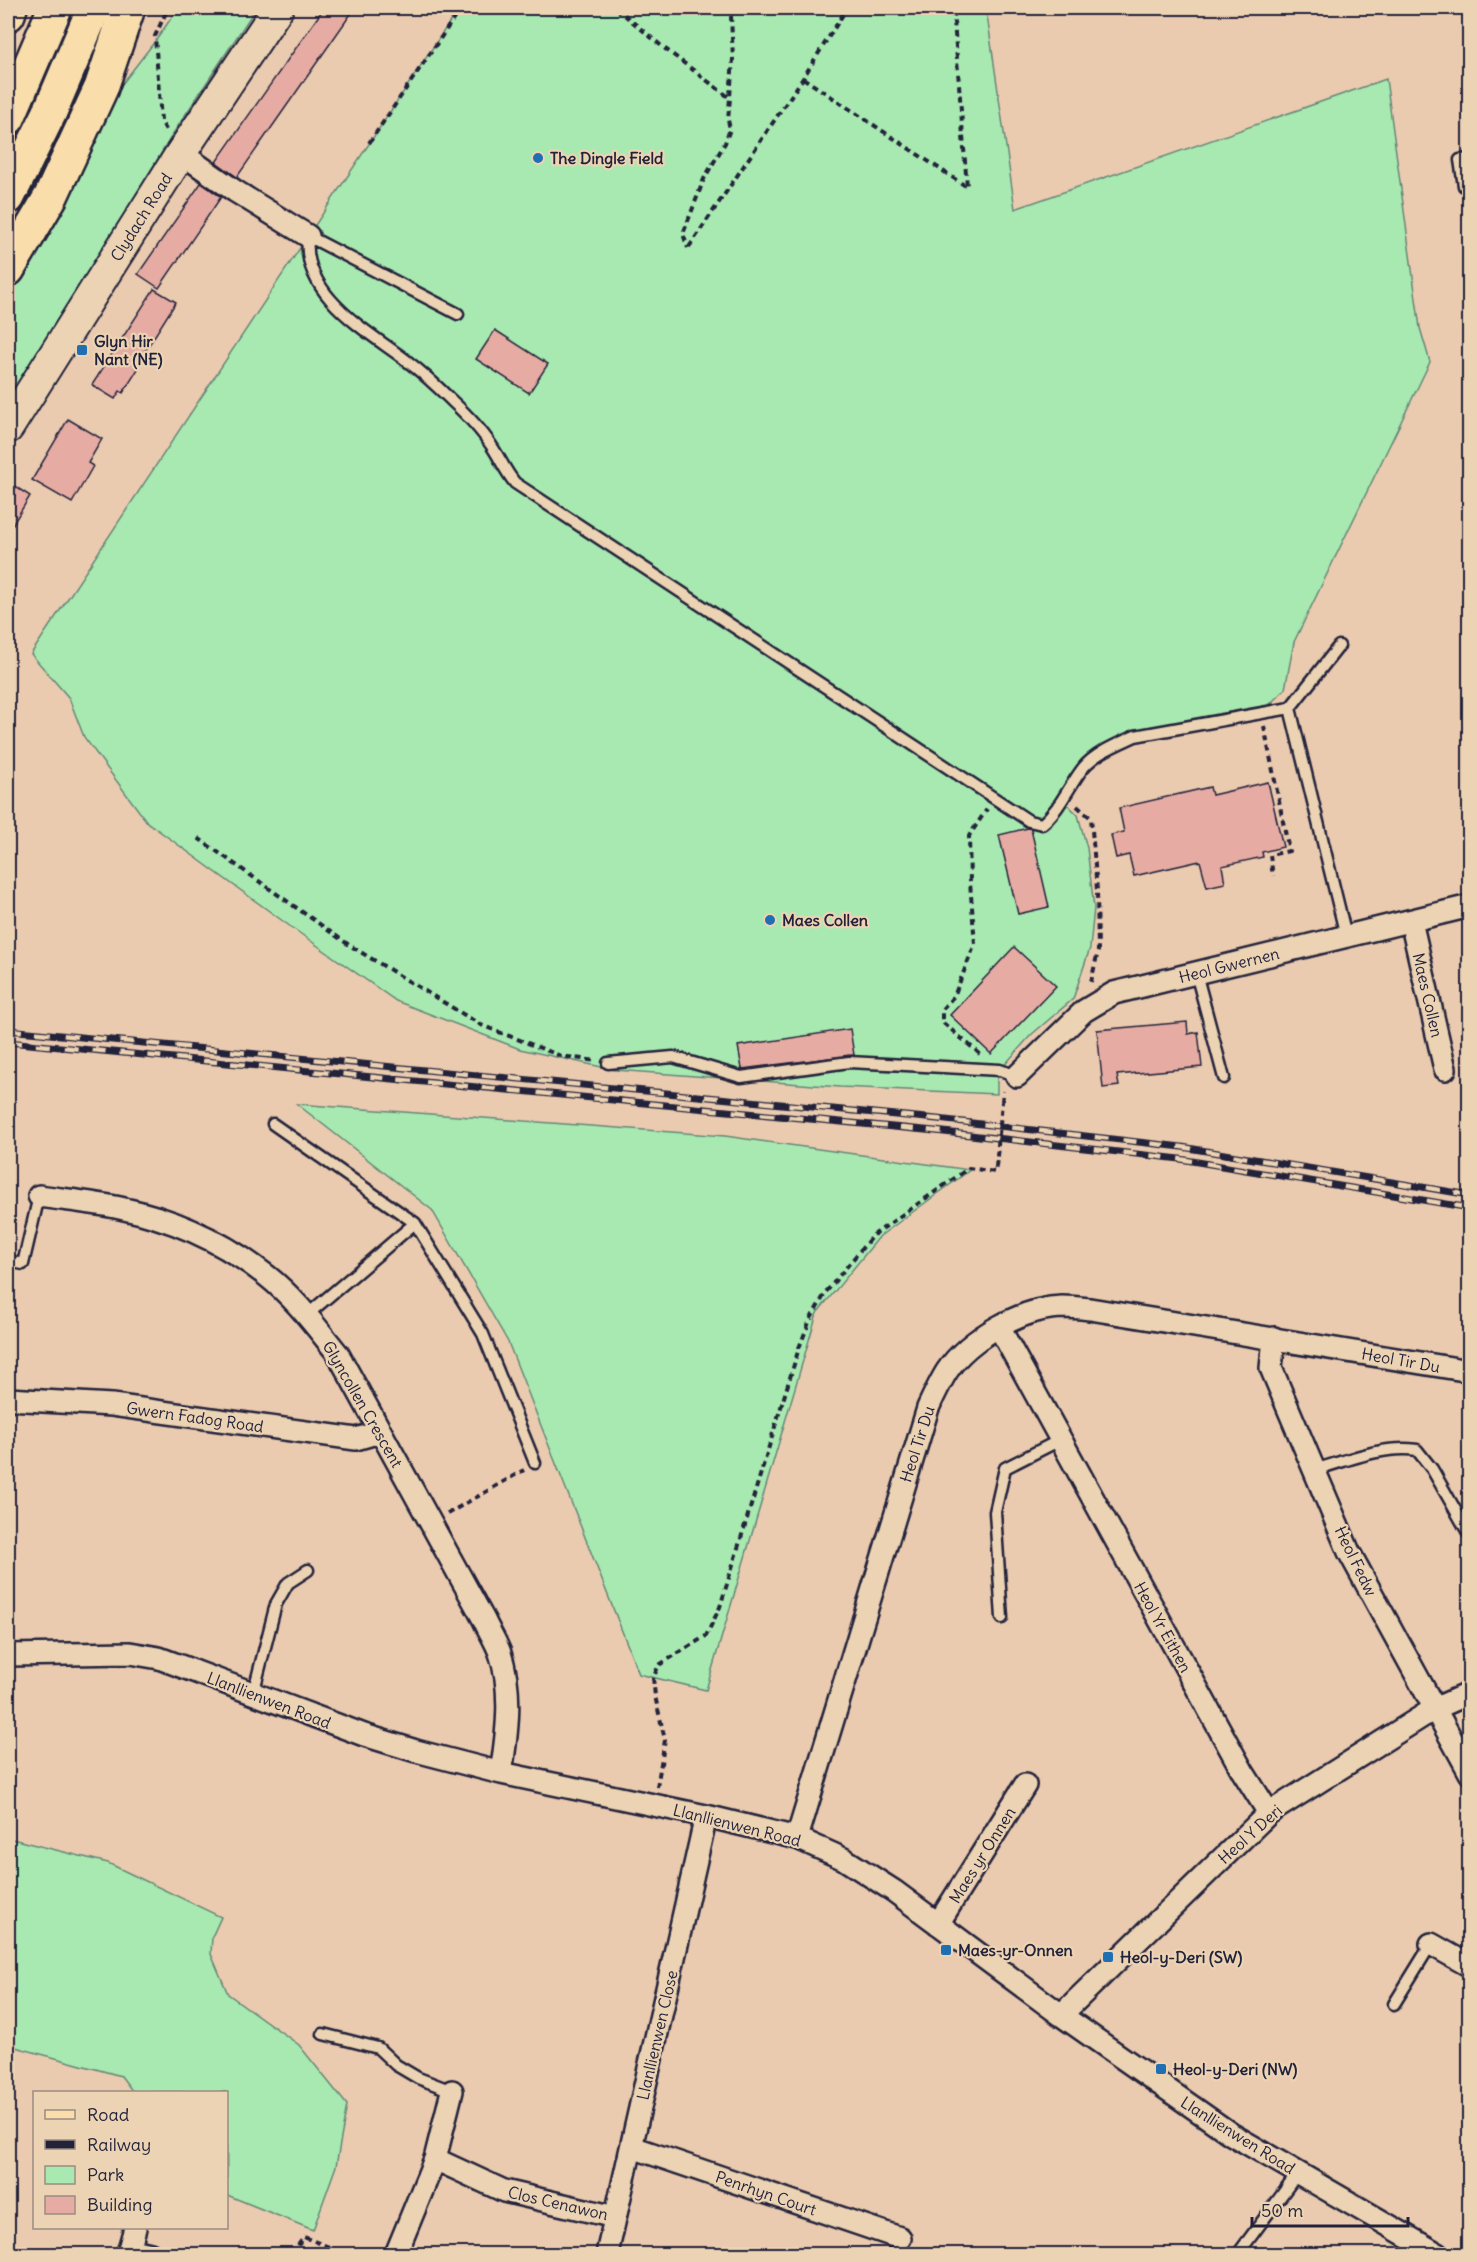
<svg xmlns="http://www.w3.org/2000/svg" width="1477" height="2262" font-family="Delius,sans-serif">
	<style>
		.green { fill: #a8e9b1; stroke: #658676; stroke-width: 1.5 }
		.building { fill: #e6aca3; stroke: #22223b; stroke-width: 1.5 }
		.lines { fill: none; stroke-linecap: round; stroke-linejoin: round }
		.lane-casing { stroke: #22223b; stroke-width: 15 }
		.street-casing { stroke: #22223b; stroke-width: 26 }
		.secondary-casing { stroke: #22223b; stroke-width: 34 }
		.primary-casing { stroke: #22223b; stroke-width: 38 }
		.path { stroke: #22223b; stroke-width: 4; stroke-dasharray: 6 4.5; stroke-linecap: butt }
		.lane { stroke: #ecd3b3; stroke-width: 10 }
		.street { stroke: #ecd3b3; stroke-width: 21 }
		.secondary { stroke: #ecd3b3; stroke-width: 30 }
		.primary { stroke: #f9deab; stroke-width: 33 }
		.rail-casing { stroke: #22223b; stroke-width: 7 }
		.rail { stroke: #ecd3b3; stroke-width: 4.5; stroke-dasharray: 14; stroke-linecap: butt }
		.path-bridge { stroke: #22223b; stroke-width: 4; stroke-dasharray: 6 4.5; stroke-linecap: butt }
		.poi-dot { fill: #1f6fb2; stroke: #ecd3b3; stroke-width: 2 }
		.labels { text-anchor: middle; stroke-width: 4.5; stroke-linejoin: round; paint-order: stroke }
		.poi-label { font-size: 16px; font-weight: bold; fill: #22223b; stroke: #ecd3b3; text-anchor: start }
		.street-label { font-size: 16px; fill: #22223b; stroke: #ecd3b3 }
	</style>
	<rect width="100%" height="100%" fill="#ebcbb0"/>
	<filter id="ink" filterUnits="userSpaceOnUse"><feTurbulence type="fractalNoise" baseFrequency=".0167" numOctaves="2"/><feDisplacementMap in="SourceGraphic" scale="12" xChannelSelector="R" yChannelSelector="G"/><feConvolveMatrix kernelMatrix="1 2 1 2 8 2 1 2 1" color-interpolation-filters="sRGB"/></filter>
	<g filter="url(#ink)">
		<path class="green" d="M 178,8 L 256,8 L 176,129 L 44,345 L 8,400 L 8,290 L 38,245 L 95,119 L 159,36 Z
			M 459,8 L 986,8 L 1015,209 L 1386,79 L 1420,328 L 1430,362 L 1294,642 L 1285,689 L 1261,713 L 1135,736 L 1103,753 L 1063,800 L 1078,815 L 1087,848 L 1094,908 L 1090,948 L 1073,999 L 1031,1035 L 1000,1070 L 997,1080 L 997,1094 L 840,1087 L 615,1070 L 520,1049 L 396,1001 L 291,927 L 147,822 L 84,737 L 69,698 L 31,654 Z
			M 297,1104 L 725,1136 L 970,1170 L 880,1236 L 817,1313 L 706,1690 L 639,1674 L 508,1342 L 432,1210 Z
			M 8,1835 L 12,1839 L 108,1863 L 221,1917 L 212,1937 L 211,1954 L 228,1994 L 299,2045 L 347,2105 L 336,2166 L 313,2230 L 227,2195 L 226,2092 L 133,2092 L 121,2076 L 8,2045 Z"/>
		<path class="building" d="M 324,8 L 355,8 L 237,177 L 216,162 Z
			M 201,183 L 221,197 L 159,288 L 138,274 Z
			M 154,289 L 176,302 L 135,367 L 138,369 L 123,393 L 120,391 L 115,399 L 92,385 Z
			M 495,330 L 548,364 L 529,393 L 476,359 Z
			M 68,419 L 102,439 L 88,463 L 93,466 L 72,503 L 32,480 Z
			M 8,482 L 30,496 L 8,532 Z
			M 1268,782 L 1283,847 L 1262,852 L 1263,857 L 1222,866 L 1225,883 L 1207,887 L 1200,861 L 1134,876 L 1129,855 L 1116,858 L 1111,835 L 1124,832 L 1119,808 L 1210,787 L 1212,795 Z
			M 1028,828 L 1031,829 L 1049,907 L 1018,914 L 999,835 Z
			M 1014,947 L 1056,986 L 991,1054 L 950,1015 Z
			M 1187,1022 L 1188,1034 L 1198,1032 L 1202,1067 L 1117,1075 L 1119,1086 L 1103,1088 L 1097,1030 Z
			M 850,1029 L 854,1055 L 742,1069 L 738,1046 Z"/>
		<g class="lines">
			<g class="lane-casing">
				<path id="lane" d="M 1464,186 L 1460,160 L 1470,159
					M 458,314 L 308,236 C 301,295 366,330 407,361 C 423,373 438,387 452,401 C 466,414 480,428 491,445 C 500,458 505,471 515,483 L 1029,821 L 1042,824 C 1060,809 1069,786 1083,768 C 1095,753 1118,744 1135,736 L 1290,708 L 1346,936
					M 1290,708 L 1339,646
					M 1196,973 L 1224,1078
					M 608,1063 L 673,1057 L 741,1077 L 849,1062 L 1000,1070 L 1017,1076
					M 273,1124 L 415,1223 L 483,1334 L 535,1463
					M 8,1261 L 23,1264 L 39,1196
					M 307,1315 L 415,1223
					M 1314,1470 C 1346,1461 1383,1445 1417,1450 L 1432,1469 L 1470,1536
					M 1002,1618 L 995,1512 L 1005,1468 L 1060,1440
					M 253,1694 L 276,1604 L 288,1583 L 308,1570
					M 1394,2004 L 1431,1944
					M 323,2034 L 378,2048 L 396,2065 L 418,2078 L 452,2091
					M 1238,2254 L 1298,2173"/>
			</g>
			<g class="street-casing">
				<path id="street" d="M 181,153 L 235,191 L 308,236
					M 1411,921 L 1445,1069
					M 1017,1076 L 1084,1011 L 1114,993 L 1470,906
					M 39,1196 C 66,1200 93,1202 120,1208 C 174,1219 224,1242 267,1276 C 295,1298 316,1327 338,1354 L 484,1620 C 489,1631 496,1642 500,1653 C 513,1691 507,1735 501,1773
					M 999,1327 L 1243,1772 L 1269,1813
					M 1274,1338 L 1271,1368 L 1349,1552 L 1470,1773
					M 8,1399 L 112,1405 L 356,1439 L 380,1432
					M 8,1655 L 130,1653 L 159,1658 L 364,1735 L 416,1751 L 501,1773 L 706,1816 L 797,1838 L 844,1859 L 894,1891 L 1061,2015 L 1231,2134 L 1438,2254
					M 797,1838 L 928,1408 C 934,1395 940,1382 947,1371 C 969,1338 1023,1308 1062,1307 C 1071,1307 1081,1308 1090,1309 L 1470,1371
					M 938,1924 L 1025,1785
					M 1431,1944 L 1470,1966
					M 1061,2015 L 1269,1813 L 1434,1709 L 1470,1693
					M 632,2147 L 900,2238
					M 435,2159 L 504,2191 L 615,2217
					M 135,2228 L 129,2249 L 150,2254
					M 396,2254 L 435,2159 L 452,2091
					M 607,2254 L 706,1816"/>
			</g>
			<g class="secondary-casing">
				<path id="secondary" d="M 8,428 L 181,153 L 278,8"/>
			</g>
			<g class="primary-casing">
				<path id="primary" d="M 8,14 L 10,8
					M 8,118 L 55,8
					M 8,197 L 49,114 L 94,8
					M 8,269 L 51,196 L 101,88 L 128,8"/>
			</g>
			<path class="path" d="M 616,8 L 664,48 L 730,98 L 728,120 L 730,129 L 725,143 L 704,179 L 683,234 L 688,248
				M 724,8 L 731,16 L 733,59 L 730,97
				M 803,78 L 967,187 L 953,8
				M 166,130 L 161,121 L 155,36 L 168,8
				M 369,143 L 461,8
				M 689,247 L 803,78 L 847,8
				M 1264,726 L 1289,851 L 1270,855 L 1273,876
				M 1077,806 L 1091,818 L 1097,890 L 1098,951 L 1091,982
				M 198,838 L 349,945 L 481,1025 L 561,1056 L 596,1061
				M 980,1054 L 942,1022 L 942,1009 L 954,996 L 975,944 L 970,883 L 969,836 L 987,809
				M 1002,1102 L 1003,1091
				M 447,1514 L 524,1470
				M 657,1787 L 665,1740 L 655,1696 L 653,1678 L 659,1665 L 706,1636 L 720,1607 L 799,1348 L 810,1320 L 826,1292 L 872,1236 L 969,1168 L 995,1172 L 996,1167
				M 292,2254 L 304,2237 L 346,2254"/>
			<use href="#lane" class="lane"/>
			<use href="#street" class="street"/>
			<use href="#secondary" class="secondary"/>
			<use href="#primary" class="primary"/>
			<g class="rail-casing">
				<path id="rail" d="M 8,1030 L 937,1119 L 1182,1147 L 1470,1195
					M 8,1042 L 935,1131 L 1180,1159 L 1470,1208"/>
			</g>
			<use href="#rail" class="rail"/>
			<path class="path-bridge" d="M 996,1167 L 1002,1102"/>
		</g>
	</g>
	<g class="poi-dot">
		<circle cx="538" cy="158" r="6"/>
		<rect x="76" y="344" width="12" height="12" rx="3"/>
		<circle cx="770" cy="920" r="6"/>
		<rect x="940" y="1944" width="12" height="12" rx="3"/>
		<rect x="1102" y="1951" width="12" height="12" rx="3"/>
		<rect x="1155" y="2063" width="12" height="12" rx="3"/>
	</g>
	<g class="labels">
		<g class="poi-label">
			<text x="550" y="164">The Dingle Field</text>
			<text x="94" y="347">Glyn Hir<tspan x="94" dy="18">Nant (NE)</tspan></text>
			<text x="782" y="926">Maes Collen</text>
			<text x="958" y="1956">Maes-yr-Onnen</text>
			<text x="1120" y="1963">Heol-y-Deri (SW)</text>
			<text x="1173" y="2075">Heol-y-Deri (NW)</text>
		</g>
		<g class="street-label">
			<text transform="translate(141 217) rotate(-58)" y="6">Clydach Road</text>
			<text transform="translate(1229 965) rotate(-14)" y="6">Heol Gwernen</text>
			<text transform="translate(1428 995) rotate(77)" y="6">Maes Collen</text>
			<text transform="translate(1401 1360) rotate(10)" y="6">Heol Tir Du</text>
			<text transform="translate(363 1404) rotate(60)" y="6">Glyncollen Crescent</text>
			<text transform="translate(195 1417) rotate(8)" y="6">Gwern Fadog Road</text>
			<text transform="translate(917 1444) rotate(-72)" y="6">Heol Tir Du</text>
			<text transform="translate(1356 1561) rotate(64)" y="6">Heol Fedw</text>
			<text transform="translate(1163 1627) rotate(61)" y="6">Heol Yr Eithen</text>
			<text transform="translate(269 1700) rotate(21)" y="6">Llanllienwen Road</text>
			<text transform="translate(737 1825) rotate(14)" y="6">Llanllienwen Road</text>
			<text transform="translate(1250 1834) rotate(-42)" y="6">Heol Y Deri</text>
			<text transform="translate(982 1855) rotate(-58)" y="6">Maes yr Onnen</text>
			<text transform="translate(657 2035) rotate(-77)" y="6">Llanllienwen Close</text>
			<text transform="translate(1238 2135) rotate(32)" y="6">Llanllienwen Road</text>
			<text transform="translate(766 2193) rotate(19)" y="6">Penrhyn Court</text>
			<text transform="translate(558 2203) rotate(13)" y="6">Clos Cenawon</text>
		</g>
	</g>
	<rect width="1477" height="2262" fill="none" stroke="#ecd3b3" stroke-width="30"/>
	<rect x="15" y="15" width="1447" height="2232" fill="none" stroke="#22223b" stroke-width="2" filter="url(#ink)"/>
	<rect x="33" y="2091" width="195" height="138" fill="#ecd3b3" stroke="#9b8c83" stroke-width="1.5"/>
	<rect x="45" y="2110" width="30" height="9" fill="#f9deab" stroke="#9b8c83" stroke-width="1.5"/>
	<text x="87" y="2121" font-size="18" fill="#22223b">Road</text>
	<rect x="45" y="2140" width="30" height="9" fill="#22223b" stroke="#9b8c83" stroke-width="1.5"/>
	<text x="87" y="2151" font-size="18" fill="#22223b">Railway</text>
	<rect x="45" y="2166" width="30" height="18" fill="#a8e9b1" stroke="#9b8c83" stroke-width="1.5"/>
	<text x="87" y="2181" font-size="18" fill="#22223b">Park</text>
	<rect x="45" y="2196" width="30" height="18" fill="#e6aca3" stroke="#9b8c83" stroke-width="1.5"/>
	<text x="87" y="2211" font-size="18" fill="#22223b">Building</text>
	<path d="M1252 2217v9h156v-9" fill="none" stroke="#22223b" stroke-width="3"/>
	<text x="1261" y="2217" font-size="18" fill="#22223b" stroke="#ecd3b3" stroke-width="4.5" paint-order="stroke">50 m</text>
</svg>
